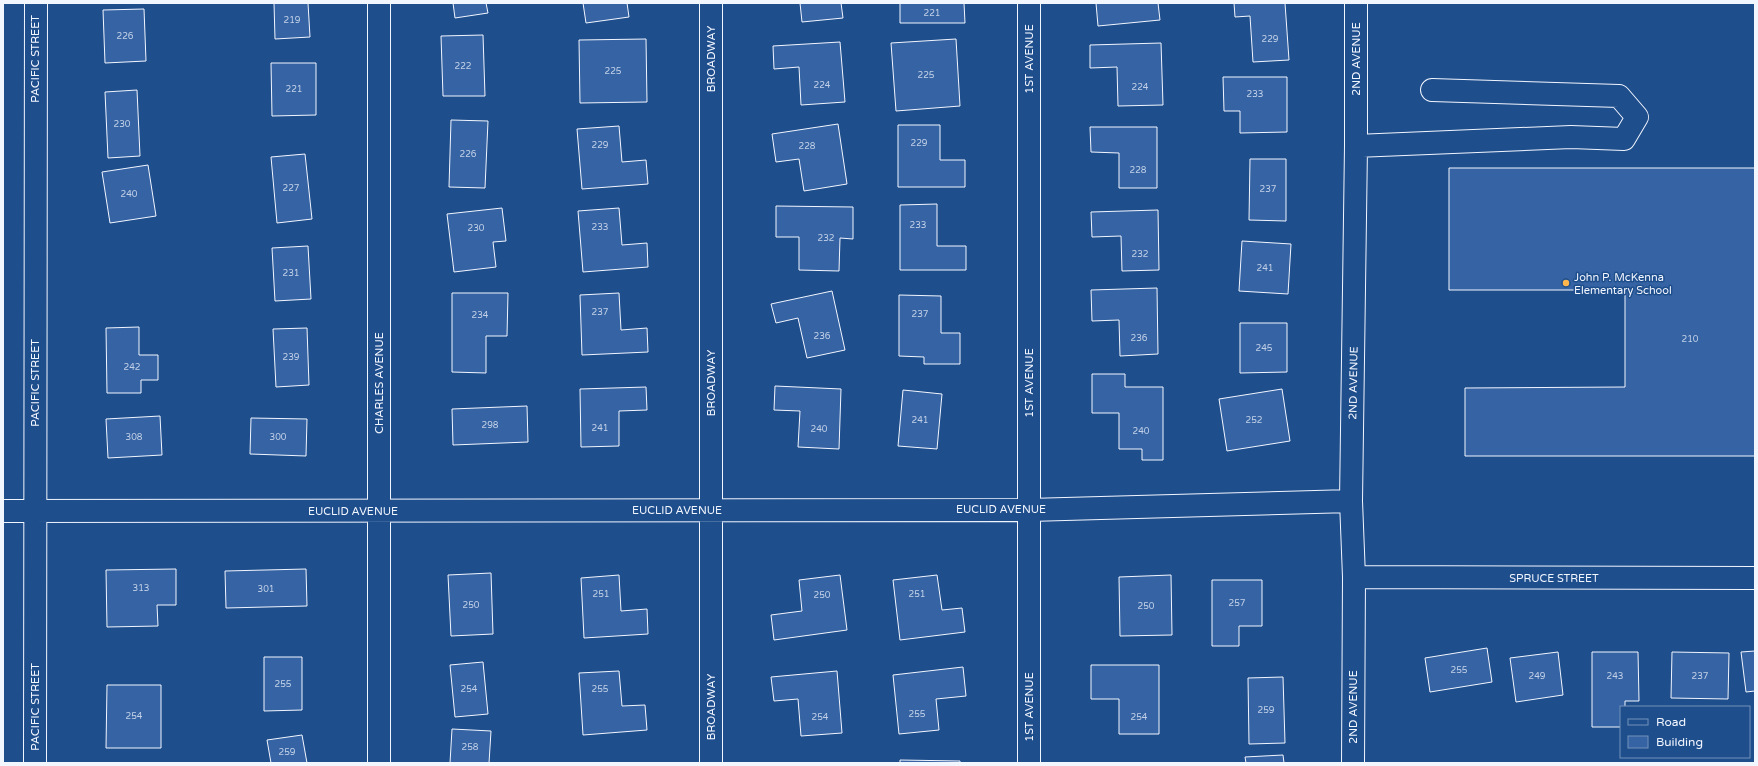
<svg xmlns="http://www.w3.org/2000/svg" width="1758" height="766" font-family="'Varela Round',sans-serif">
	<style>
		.building { fill: #3563a3; stroke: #f2f6ff }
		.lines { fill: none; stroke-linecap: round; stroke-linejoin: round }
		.minor-casing { stroke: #f2f6ff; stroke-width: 24 }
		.minor { stroke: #1f4e8c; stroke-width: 22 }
		.poi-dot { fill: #ffb74d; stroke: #1f4e8c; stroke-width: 1.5 }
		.labels { text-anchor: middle; stroke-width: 3; stroke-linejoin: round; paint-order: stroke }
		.number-label { font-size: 9px; fill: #c3d1e8 }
		.street-label { font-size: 11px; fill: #f2f6ff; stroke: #1f4e8c }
		.poi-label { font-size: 11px; fill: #f2f6ff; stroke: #1f4e8c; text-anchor: start }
	</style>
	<rect width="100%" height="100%" fill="#1f4e8c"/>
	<path class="building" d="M 274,3 L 308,3 L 310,37 L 275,39 Z
		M 453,3 L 486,3 L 488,13 L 455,18 Z
		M 583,3 L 627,3 L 629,17 L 586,23 Z
		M 800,3 L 841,3 L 843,18 L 802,22 Z
		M 900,3 L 964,3 L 965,23 L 900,23 Z
		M 1096,3 L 1158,3 L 1160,20 L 1098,26 Z
		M 1234,3 L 1285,3 L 1289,60 L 1253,62 L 1250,16 L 1235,17 Z
		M 144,9 L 146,61 L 105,63 L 103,10 Z
		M 483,35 L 485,96 L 443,96 L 441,36 Z
		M 646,39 L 647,102 L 580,103 L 579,40 Z
		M 956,39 L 960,106 L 896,111 L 891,43 Z
		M 840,42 L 845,102 L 801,105 L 799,67 L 774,69 L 773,46 Z
		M 1161,43 L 1163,105 L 1118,106 L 1117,67 L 1090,68 L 1090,45 Z
		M 271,63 L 316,63 L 316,115 L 272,116 Z
		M 1223,77 L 1287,77 L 1287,132 L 1240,133 L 1240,111 L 1224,111 Z
		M 137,90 L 140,156 L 108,158 L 105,92 Z
		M 451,120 L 488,121 L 485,188 L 449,187 Z
		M 838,124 L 847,184 L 804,191 L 799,159 L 776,162 L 772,134 Z
		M 898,125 L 940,125 L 940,160 L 965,160 L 965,187 L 898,187 Z
		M 619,126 L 622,162 L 646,160 L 648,184 L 582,189 L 577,129 Z
		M 1090,127 L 1157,127 L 1157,188 L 1119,188 L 1119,153 L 1091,152 Z
		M 305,154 L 312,219 L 277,223 L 271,157 Z
		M 1250,159 L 1286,159 L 1286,221 L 1249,220 Z
		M 148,165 L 156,216 L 110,223 L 102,172 Z
		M 1449,168 L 1755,168 L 1755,456 L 1465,456 L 1465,388 L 1625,387 L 1625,290 L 1449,290 Z
		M 937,204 L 937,246 L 966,246 L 966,270 L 900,270 L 900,205 Z
		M 776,206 L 853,207 L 853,239 L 840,238 L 839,271 L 799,270 L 799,237 L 776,237 Z
		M 502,208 L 506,241 L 493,242 L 496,267 L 454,272 L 447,214 Z
		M 619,208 L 622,245 L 647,243 L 648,267 L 583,272 L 578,211 Z
		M 1158,210 L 1159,270 L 1122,271 L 1121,236 L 1092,237 L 1091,212 Z
		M 1242,241 L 1291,244 L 1288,294 L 1239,291 Z
		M 308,246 L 311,299 L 275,301 L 272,248 Z
		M 1157,288 L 1158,354 L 1120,356 L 1119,320 L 1092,321 L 1091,290 Z
		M 832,291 L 845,350 L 807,358 L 798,318 L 776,323 L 771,304 Z
		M 452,293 L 508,293 L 507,336 L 486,336 L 486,373 L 452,372 Z
		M 619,293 L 621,330 L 647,328 L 648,352 L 582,355 L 580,295 Z
		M 899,295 L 941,296 L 941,333 L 960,333 L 960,364 L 924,364 L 924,357 L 899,356 Z
		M 1240,323 L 1287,323 L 1287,372 L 1240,373 Z
		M 139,327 L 139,355 L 158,355 L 158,380 L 141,380 L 141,393 L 107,393 L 106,328 Z
		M 307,328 L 309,385 L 276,387 L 273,329 Z
		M 1092,374 L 1125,374 L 1125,387 L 1163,387 L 1163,460 L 1142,460 L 1142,449 L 1119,449 L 1119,413 L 1092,413 Z
		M 775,386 L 841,389 L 839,449 L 798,447 L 800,411 L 774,410 Z
		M 646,387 L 647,410 L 619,411 L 619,446 L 581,447 L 580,389 Z
		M 1282,389 L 1290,441 L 1227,451 L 1219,399 Z
		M 903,390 L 942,394 L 937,449 L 898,446 Z
		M 527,406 L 528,442 L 453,445 L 452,409 Z
		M 160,416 L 162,455 L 108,458 L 106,419 Z
		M 251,418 L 307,419 L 306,456 L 250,454 Z
		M 176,569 L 176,605 L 157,605 L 158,626 L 107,627 L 106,570 Z
		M 306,569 L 307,606 L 226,608 L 225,571 Z
		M 491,573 L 493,634 L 451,636 L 448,575 Z
		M 619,575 L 621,611 L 647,609 L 648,634 L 584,638 L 581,578 Z
		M 840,575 L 847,630 L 774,640 L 771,615 L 802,611 L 799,580 Z
		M 937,575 L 942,610 L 962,608 L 965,632 L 900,640 L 893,580 Z
		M 1171,575 L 1172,635 L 1120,636 L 1119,577 Z
		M 1212,580 L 1262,580 L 1262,626 L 1239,626 L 1239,646 L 1212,646 Z
		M 1487,648 L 1492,682 L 1430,692 L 1425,658 Z
		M 1755,651 L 1755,691 L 1746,692 L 1741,652 Z
		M 1558,652 L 1563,695 L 1516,702 L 1510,658 Z
		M 1592,652 L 1638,652 L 1639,701 L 1625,701 L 1625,707 L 1621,707 L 1621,727 L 1592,727 Z
		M 1672,652 L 1729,653 L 1728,699 L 1671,698 Z
		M 264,657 L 302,657 L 302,710 L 264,711 Z
		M 483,662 L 488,714 L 455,717 L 450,665 Z
		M 1091,665 L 1159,665 L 1159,734 L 1119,734 L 1119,699 L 1091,699 Z
		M 963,667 L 966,696 L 936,699 L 939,730 L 899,734 L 893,675 Z
		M 619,671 L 622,706 L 645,705 L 647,730 L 583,735 L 579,673 Z
		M 837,671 L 842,733 L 801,736 L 798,699 L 774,701 L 771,677 Z
		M 1283,677 L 1285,743 L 1249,744 L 1248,678 Z
		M 107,685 L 161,685 L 161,748 L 106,748 Z
		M 452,729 L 491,731 L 489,763 L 450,763 Z
		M 302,735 L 307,763 L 271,763 L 267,740 Z
		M 1283,755 L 1284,763 L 1246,763 L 1245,757 Z
		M 900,760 L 960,761 L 960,763 L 900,763 Z"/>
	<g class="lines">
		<g class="minor-casing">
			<path id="minor" d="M 1356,146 L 1571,137 L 1624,139 L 1637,117 L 1619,96 L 1432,90
				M 3,511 L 1029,510 L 1351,501
				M 1354,577 L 1755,578
				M 35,763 L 36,3
				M 379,763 L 379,3
				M 711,763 L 711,3
				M 1029,763 L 1029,3
				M 1353,763 L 1354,577 L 1351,501 L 1356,146 L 1356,3"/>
		</g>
		<use href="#minor" class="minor"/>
	</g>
	<circle class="poi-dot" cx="1566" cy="283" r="4"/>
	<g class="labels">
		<g class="number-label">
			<text x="932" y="16">221</text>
			<text x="292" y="23">219</text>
			<text x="125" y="39">226</text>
			<text x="1270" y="42">229</text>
			<text x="463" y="69">222</text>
			<text x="613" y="74">225</text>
			<text x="926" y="78">225</text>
			<text x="822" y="88">224</text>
			<text x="1140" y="90">224</text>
			<text x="294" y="92">221</text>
			<text x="1255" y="97">233</text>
			<text x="122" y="127">230</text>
			<text x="919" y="146">229</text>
			<text x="600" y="148">229</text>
			<text x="807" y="149">228</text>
			<text x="468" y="157">226</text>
			<text x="1138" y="173">228</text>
			<text x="291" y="191">227</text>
			<text x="1268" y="192">237</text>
			<text x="129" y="197">240</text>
			<text x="918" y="228">233</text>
			<text x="600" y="230">233</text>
			<text x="476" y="231">230</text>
			<text x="826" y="241">232</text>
			<text x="1140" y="257">232</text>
			<text x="1265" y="271">241</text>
			<text x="291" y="276">231</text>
			<text x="600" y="315">237</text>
			<text x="920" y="317">237</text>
			<text x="480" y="318">234</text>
			<text x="822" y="339">236</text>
			<text x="1139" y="341">236</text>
			<text x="1690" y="342">210</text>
			<text x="1264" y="351">245</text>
			<text x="291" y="360">239</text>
			<text x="132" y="370">242</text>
			<text x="920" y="423">241</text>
			<text x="1254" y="423">252</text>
			<text x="490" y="428">298</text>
			<text x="600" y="431">241</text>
			<text x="819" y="432">240</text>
			<text x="1141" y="434">240</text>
			<text x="134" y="440">308</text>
			<text x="278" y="440">300</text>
			<text x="141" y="591">313</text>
			<text x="266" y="592">301</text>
			<text x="601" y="597">251</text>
			<text x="917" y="597">251</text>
			<text x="822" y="598">250</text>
			<text x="1237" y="606">257</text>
			<text x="471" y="608">250</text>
			<text x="1146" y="609">250</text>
			<text x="1459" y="673">255</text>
			<text x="1537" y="679">249</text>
			<text x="1615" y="679">243</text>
			<text x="1700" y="679">237</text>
			<text x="283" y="687">255</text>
			<text x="469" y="692">254</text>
			<text x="600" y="692">255</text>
			<text x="1266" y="713">259</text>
			<text x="917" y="717">255</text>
			<text x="134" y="719">254</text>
			<text x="820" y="720">254</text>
			<text x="1139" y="720">254</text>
			<text x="470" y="750">258</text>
			<text x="287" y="755">259</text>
		</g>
		<g class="street-label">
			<text transform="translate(35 59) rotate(-90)" y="4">PACIFIC STREET</text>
			<text transform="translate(711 59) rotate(-90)" y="4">BROADWAY</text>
			<text transform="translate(1029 59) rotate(-90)" y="4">1ST AVENUE</text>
			<text transform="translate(1356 59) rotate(-90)" y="4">2ND AVENUE</text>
			<text transform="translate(35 383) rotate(-90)" y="4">PACIFIC STREET</text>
			<text transform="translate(379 383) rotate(-90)" y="4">CHARLES AVENUE</text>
			<text transform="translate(711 383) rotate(-90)" y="4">BROADWAY</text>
			<text transform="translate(1029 383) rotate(-90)" y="4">1ST AVENUE</text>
			<text transform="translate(1353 383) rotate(-89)" y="4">2ND AVENUE</text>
			<text x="1001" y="513">EUCLID AVENUE</text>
			<text x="677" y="514">EUCLID AVENUE</text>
			<text x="353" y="515">EUCLID AVENUE</text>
			<text x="1554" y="582">SPRUCE STREET</text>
			<text transform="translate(35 707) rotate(-90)" y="4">PACIFIC STREET</text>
			<text transform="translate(711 707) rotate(-90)" y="4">BROADWAY</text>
			<text transform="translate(1029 707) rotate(-90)" y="4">1ST AVENUE</text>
			<text transform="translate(1353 707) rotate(-90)" y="4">2ND AVENUE</text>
		</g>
		<g class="poi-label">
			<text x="1574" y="281">John P. McKenna<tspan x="1574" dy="13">Elementary School</tspan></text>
		</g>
	</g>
	<rect width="1758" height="766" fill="none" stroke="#f2f6ff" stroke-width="8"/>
	<rect x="1620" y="706" width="130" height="52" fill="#1f4e8c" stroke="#7391ba"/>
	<rect x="1628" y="719" width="20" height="6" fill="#1f4e8c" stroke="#7391ba"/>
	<text x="1656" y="726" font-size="12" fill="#f2f6ff">Road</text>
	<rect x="1628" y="736" width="20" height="12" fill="#3563a3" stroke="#7391ba"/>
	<text x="1656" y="746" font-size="12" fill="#f2f6ff">Building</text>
</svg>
